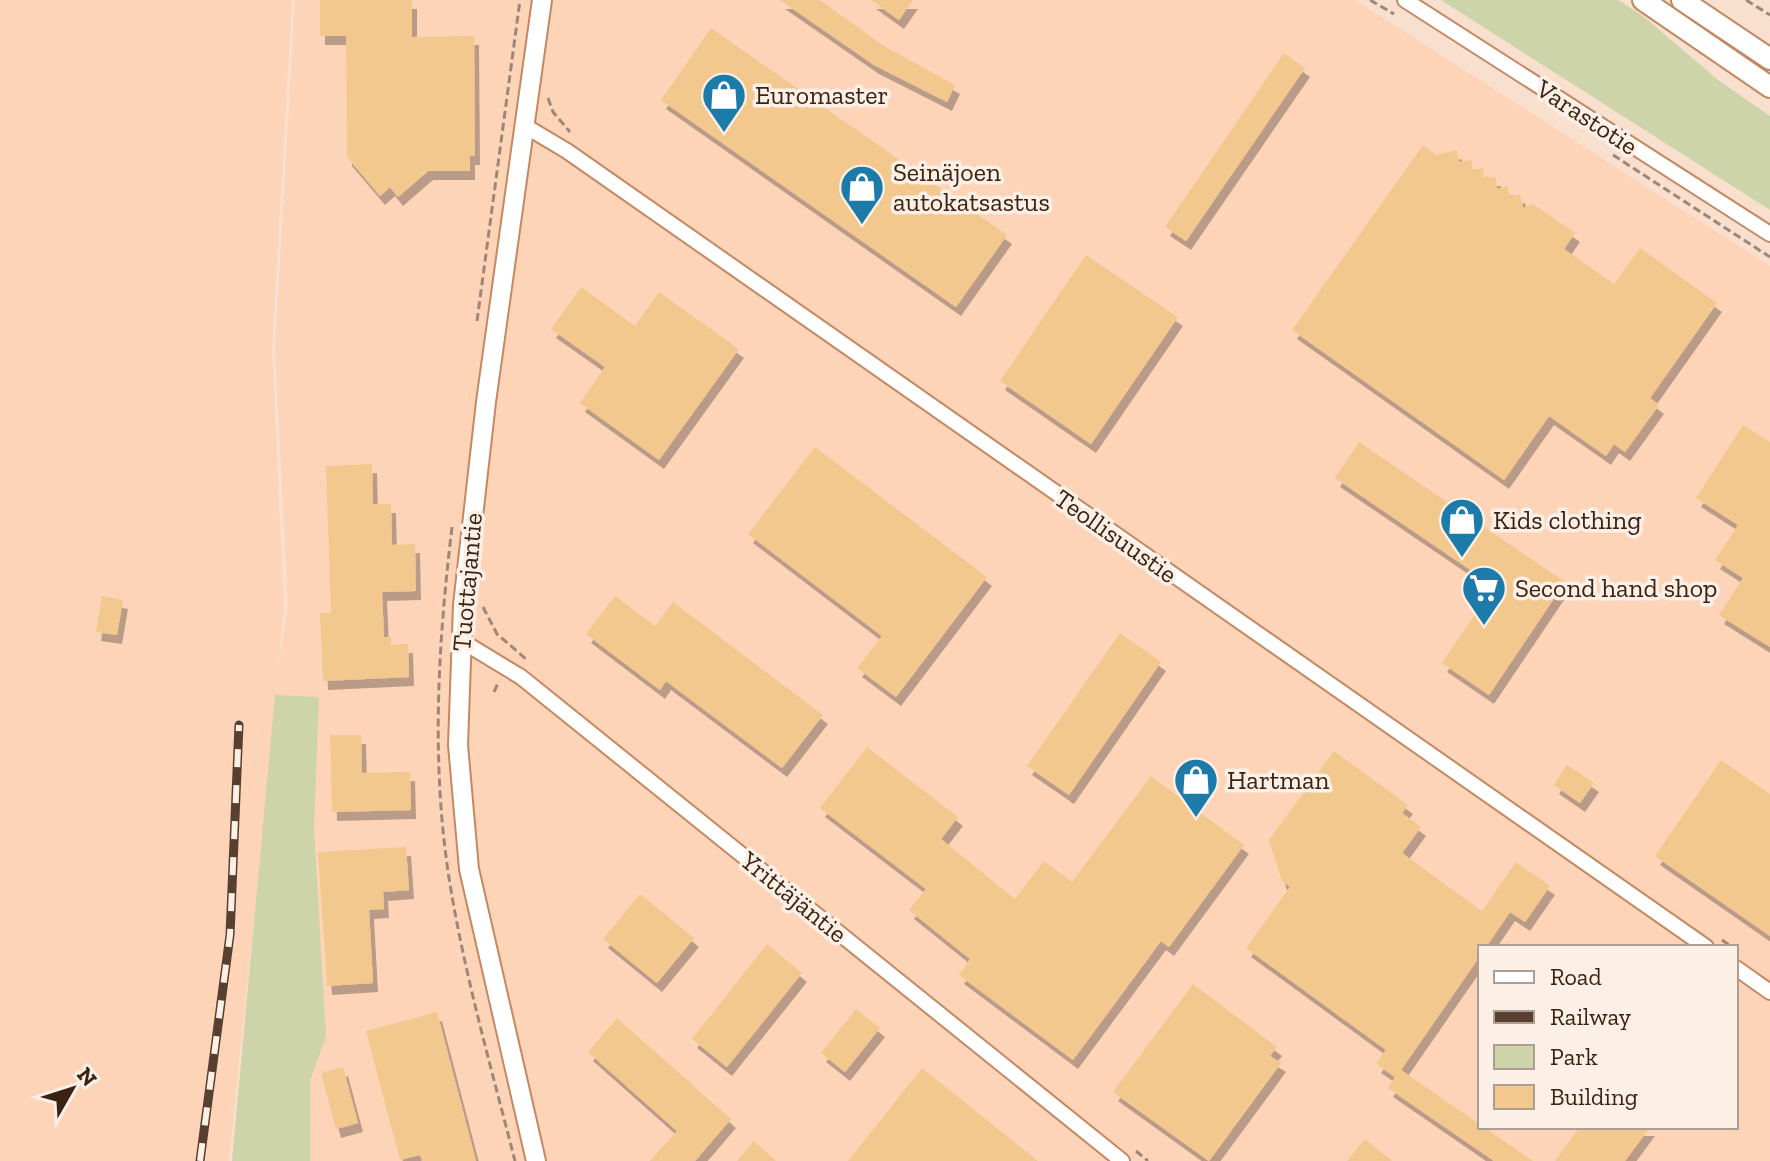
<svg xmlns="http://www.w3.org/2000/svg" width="1770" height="1161" font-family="'Zilla Slab',serif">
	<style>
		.built { fill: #fdd4b8; fill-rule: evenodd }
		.green { fill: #cdd4aa }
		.building { fill: #f3c88e; filter: url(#shadow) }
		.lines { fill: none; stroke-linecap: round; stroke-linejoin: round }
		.minor-casing { stroke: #c38962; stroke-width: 18 }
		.tertiary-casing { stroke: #c38962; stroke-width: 22 }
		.secondary-casing { stroke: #c38962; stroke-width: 24 }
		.path { stroke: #9f8777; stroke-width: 3; stroke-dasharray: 8 4; stroke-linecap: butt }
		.minor { stroke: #fff; stroke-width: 14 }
		.tertiary { stroke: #fff; stroke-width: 18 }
		.secondary { stroke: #fff; stroke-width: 20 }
		.rail-casing { stroke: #574030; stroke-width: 9 }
		.rail { stroke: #fcefe6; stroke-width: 6; stroke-dasharray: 18; stroke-linecap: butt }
		.labels { text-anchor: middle; stroke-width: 7; stroke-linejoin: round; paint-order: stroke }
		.poi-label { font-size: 26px; fill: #3a2313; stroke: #fcefe6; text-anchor: start }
		.street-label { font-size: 26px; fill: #3a2313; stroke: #fcefe6 }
	</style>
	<defs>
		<filter id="shadow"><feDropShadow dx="5" dy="9" stdDeviation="0" flood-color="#0004"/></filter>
	</defs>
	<rect width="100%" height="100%" fill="#f8dfce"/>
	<path class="built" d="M 0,0 L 292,0 L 272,348 L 284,608 L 278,667 L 288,607 L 275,348 L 295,0 L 1355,0 L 1770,266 L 1770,1161 L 232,1161 L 256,896 L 229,1161 L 0,1161 ZM 1480,947 L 1736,947 L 1736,1127 L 1480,1127 Z"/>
	<path class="green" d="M 1441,0 L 1618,0 L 1643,16 L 1718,80 L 1770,116 L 1770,210 Z
		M 275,695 L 319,697 L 314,829 L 326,1036 L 310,1081 L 310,1161 L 232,1161 Z"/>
	<path class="building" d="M 320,0 L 412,0 L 412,37 L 474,36 L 475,156 L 470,156 L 470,171 L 428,171 L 398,197 L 390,187 L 380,196 L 347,157 L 346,36 L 320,36 Z
		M 780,0 L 820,0 L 884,46 L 955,85 L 947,102 L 874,65 Z
		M 871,0 L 913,0 L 899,20 Z
		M 711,28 L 1007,235 L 956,307 L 661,100 Z
		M 1284,53 L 1305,68 L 1186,241 L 1165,227 Z
		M 1423,145 L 1436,155 L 1457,150 L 1459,162 L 1472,160 L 1472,170 L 1483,168 L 1484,178 L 1496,177 L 1497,189 L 1508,186 L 1509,197 L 1520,194 L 1523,208 L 1533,204 L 1575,233 L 1564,249 L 1614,284 L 1640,248 L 1717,303 L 1650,398 L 1659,405 L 1625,452 L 1614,444 L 1606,456 L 1549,416 L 1504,480 L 1292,330 Z
		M 1086,255 L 1178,317 L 1091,444 L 1000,381 Z
		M 581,287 L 635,326 L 659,292 L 739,349 L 659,460 L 580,403 L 605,367 L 551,329 Z
		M 1743,425 L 1770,442 L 1770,647 L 1719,615 L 1743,578 L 1715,560 L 1738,525 L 1696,498 Z
		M 1359,442 L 1565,582 L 1489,695 L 1442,663 L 1494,586 L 1335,478 Z
		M 815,447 L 987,577 L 896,697 L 857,668 L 882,636 L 748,534 Z
		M 372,464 L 373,504 L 391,504 L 392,545 L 415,544 L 416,591 L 382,592 L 384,637 L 391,637 L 391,645 L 408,644 L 409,677 L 323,681 L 320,613 L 331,613 L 326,466 Z
		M 102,596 L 123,600 L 117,635 L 96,632 Z
		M 615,596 L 655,626 L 673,602 L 823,715 L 782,768 L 666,681 L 660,690 L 586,634 Z
		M 1120,633 L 1161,662 L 1069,795 L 1027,766 Z
		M 330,735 L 361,735 L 362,773 L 410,772 L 411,810 L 332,812 Z
		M 867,747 L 958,817 L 941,839 L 1015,899 L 1044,861 L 1072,882 L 1151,776 L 1244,845 L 1169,947 L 1161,941 L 1073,1060 L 959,975 L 970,959 L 909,910 L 926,889 L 820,808 Z
		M 1334,751 L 1408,805 L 1402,813 L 1421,827 L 1402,853 L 1482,911 L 1516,862 L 1550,886 L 1525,922 L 1510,912 L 1486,947 L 1480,947 L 1480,956 L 1401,1070 L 1533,1161 L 1494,1161 L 1388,1088 L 1395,1077 L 1376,1064 L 1386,1050 L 1246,948 L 1290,887 L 1282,881 L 1269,840 Z
		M 1721,760 L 1770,794 L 1770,936 L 1655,856 Z
		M 1567,765 L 1594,783 L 1580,803 L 1554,785 Z
		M 406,847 L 409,890 L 383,892 L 384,909 L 369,910 L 373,983 L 327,986 L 318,852 Z
		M 640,894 L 694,938 L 657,983 L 603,939 Z
		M 767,944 L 802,973 L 727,1067 L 692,1039 Z
		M 1193,984 L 1277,1047 L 1270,1056 L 1281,1063 L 1209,1161 L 1113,1092 Z
		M 856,1009 L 880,1028 L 845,1072 L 821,1053 Z
		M 437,1012 L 476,1161 L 422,1161 L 420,1155 L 400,1160 L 366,1031 Z
		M 617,1018 L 731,1119 L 695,1161 L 650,1161 L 677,1131 L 588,1052 Z
		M 343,1067 L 358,1123 L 336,1129 L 321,1073 Z
		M 922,1068 L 1038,1161 L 848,1161 Z
		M 1580,1127 L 1650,1127 L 1625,1161 L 1555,1161 Z
		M 1365,1139 L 1392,1161 L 1347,1161 Z
		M 754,1141 L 776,1161 L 737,1161 Z"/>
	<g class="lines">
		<g class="minor-casing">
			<path id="minor" d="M 1405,0 L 1770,234
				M 525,126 L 567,151 L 1706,947
				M 460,640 L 521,677 L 1122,1161
				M 1736,968 L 1770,992"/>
		</g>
		<g class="tertiary-casing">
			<path id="tertiary" d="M 536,1161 L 469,869 L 458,745 L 463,605 L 486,402 L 542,0"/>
		</g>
		<g class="secondary-casing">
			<path id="secondary" d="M 1643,0 L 1770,87
				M 1682,0 L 1770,59"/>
		</g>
		<path class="path" d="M 1370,0 L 1394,14
			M 1746,0 L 1770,15
			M 548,98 L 553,112 L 570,132
			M 1613,155 L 1770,257
			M 477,321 L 520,0
			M 452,527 C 438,644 431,761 449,878 C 464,973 491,1067 515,1161
			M 483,607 L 497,634 L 526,659
			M 494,692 L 499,681
			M 1722,940 L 1732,947
			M 1136,1151 L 1148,1161"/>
		<use href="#minor" class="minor"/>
		<use href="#tertiary" class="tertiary"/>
		<use href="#secondary" class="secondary"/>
		<g class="rail-casing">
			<path id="rail" d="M 200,1161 L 230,935 L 239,725"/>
		</g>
		<use href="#rail" class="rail"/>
	</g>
	<defs>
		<g id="shop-pin" transform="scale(2.3)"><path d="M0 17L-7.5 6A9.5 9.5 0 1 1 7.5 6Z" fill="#1c7ba8" stroke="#fcefe6"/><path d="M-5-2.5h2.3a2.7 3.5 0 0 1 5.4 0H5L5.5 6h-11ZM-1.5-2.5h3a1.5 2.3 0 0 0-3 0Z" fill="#fff"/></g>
		<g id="supermarket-pin" transform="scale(2.3)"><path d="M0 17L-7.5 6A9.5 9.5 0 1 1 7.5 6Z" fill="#1c7ba8" stroke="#fcefe6"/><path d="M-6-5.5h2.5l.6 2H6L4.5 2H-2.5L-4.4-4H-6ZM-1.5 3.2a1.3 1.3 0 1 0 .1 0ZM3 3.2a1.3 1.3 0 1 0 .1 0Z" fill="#fff"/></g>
	</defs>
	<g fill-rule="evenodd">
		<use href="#shop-pin" x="724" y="95"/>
		<use href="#shop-pin" x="862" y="187"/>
		<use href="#shop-pin" x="1462" y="520"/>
		<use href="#supermarket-pin" x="1484" y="588"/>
		<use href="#shop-pin" x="1196" y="780"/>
	</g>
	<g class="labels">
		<g class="poi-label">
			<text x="755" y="104">Euromaster</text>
			<text x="893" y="181">Seinäjoen<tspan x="893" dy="30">autokatsastus</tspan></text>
			<text x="1493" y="529">Kids clothing</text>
			<text x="1515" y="597">Second hand shop</text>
			<text x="1227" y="789">Hartman</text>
		</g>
		<g class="street-label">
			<text transform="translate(1587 117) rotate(33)" y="9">Varastotie</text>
			<text transform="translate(1116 536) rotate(35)" y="9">Teollisuustie</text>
			<text transform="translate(467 582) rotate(-85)" y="9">Tuottajantie</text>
			<text transform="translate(794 897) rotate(39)" y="9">Yrittäjäntie</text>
		</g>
	</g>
	<rect x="1478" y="945" width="260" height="184" fill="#fcefe6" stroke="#ae9d92" stroke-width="2"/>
	<rect x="1494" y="971" width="40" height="12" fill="#ffffff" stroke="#ae9d92" stroke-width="2"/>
	<text x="1550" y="985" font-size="24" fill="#3a2313">Road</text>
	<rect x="1494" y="1011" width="40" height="12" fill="#574030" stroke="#ae9d92" stroke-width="2"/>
	<text x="1550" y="1025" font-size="24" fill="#3a2313">Railway</text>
	<rect x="1494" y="1045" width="40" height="24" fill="#cdd4aa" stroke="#ae9d92" stroke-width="2"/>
	<text x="1550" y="1065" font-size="24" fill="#3a2313">Park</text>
	<rect x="1494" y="1085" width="40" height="24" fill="#f3c88e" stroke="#ae9d92" stroke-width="2"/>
	<text x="1550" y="1105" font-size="24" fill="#3a2313">Building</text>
	<g transform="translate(72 1089) rotate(51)" stroke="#fcefe6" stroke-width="6" paint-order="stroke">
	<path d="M0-6L14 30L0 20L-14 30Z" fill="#3a2313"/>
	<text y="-12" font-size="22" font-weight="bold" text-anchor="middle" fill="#3a2313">N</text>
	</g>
</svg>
